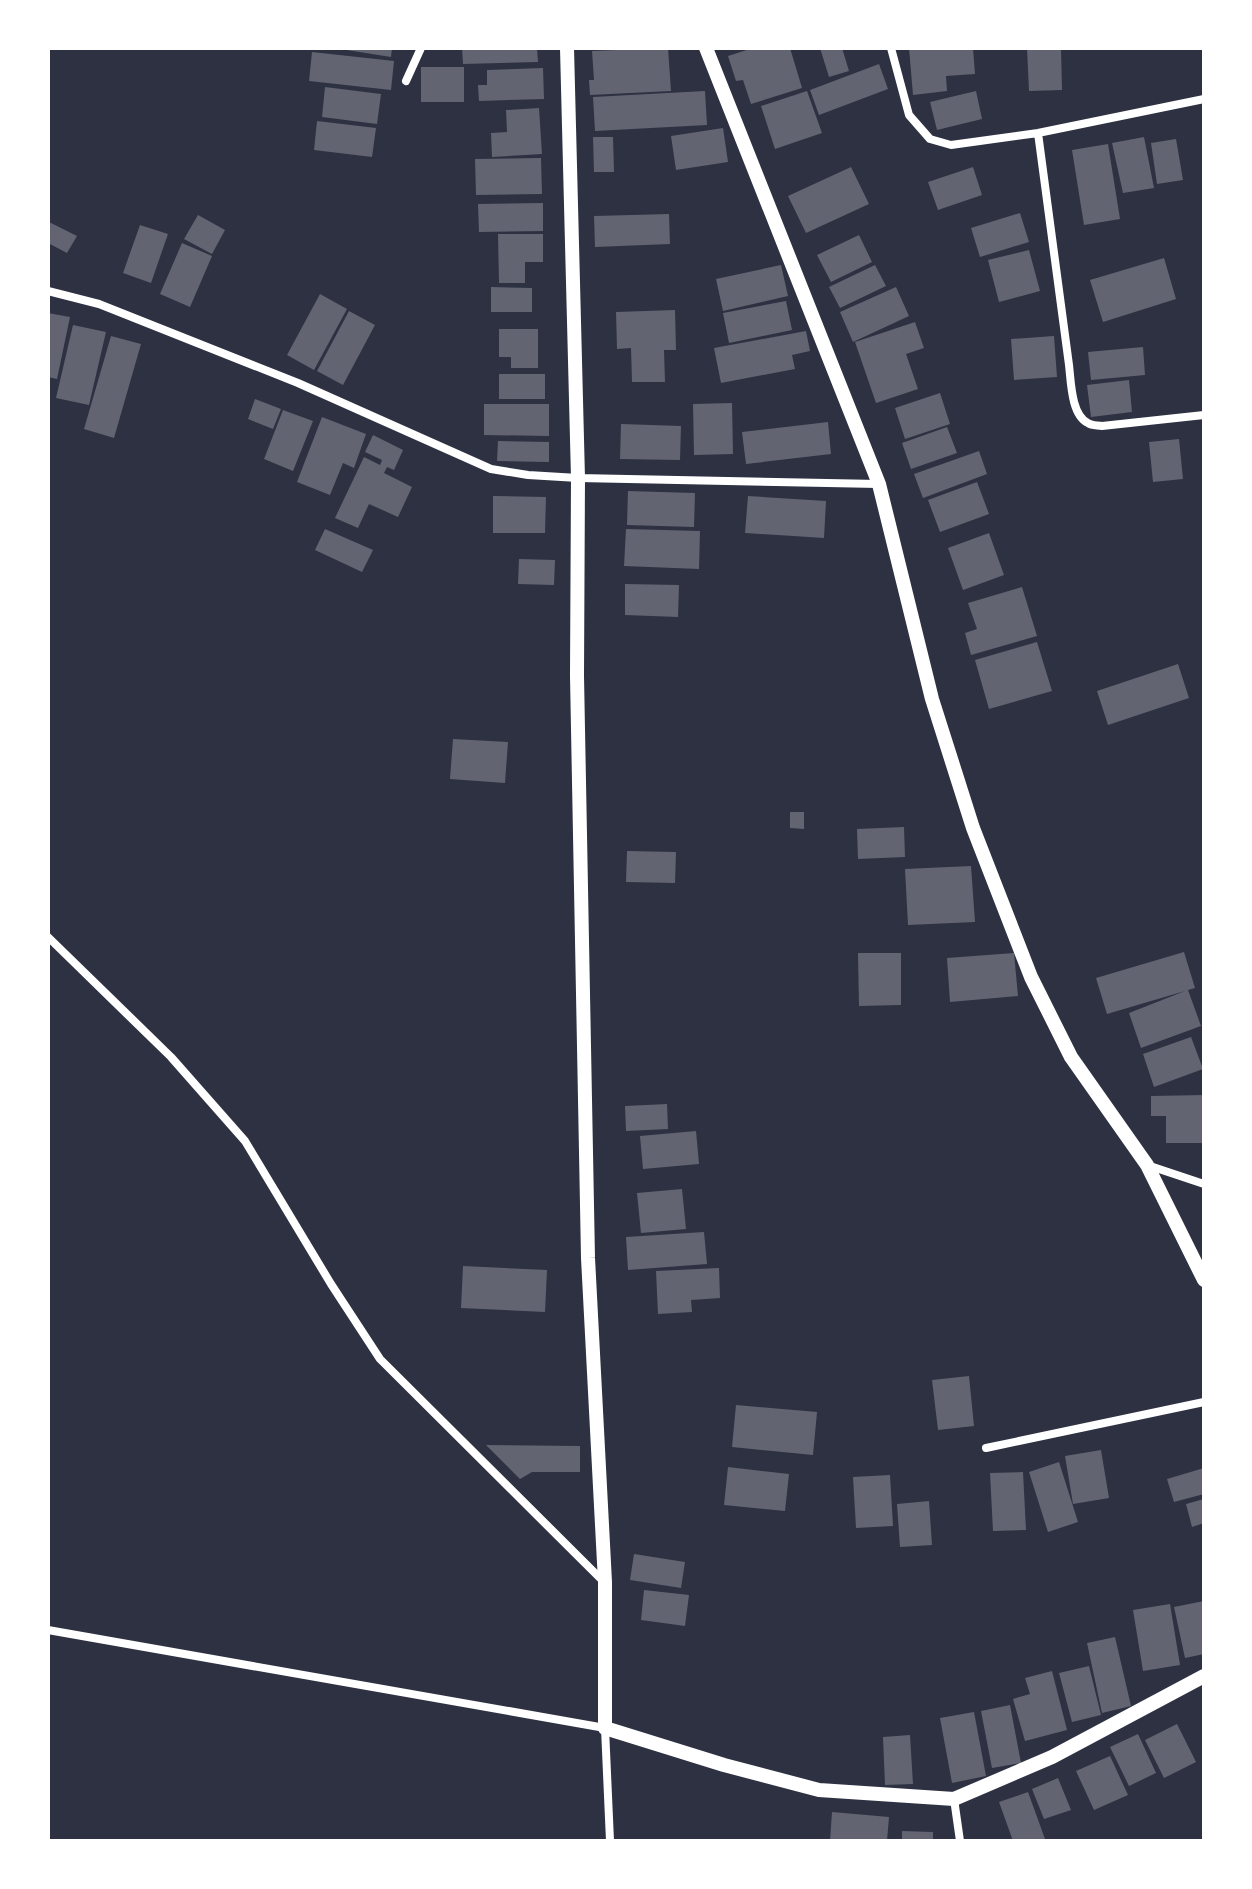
<svg xmlns="http://www.w3.org/2000/svg" width="1252" height="1889" font-family="Figtree,sans-serif">
	<style>
		.building { fill: #626471 }
		.lines { fill: none; stroke-linecap: round; stroke-linejoin: round }
		.minor { stroke: #fff; stroke-width: 8 }
		.tertiary { stroke: #fff; stroke-width: 14 }
	</style>
	<rect width="100%" height="100%" fill="#2d3142"/>
	<path class="building" d="M 334,48 L 392,48 L 391,57 Z
		M 462,48 L 537,48 L 538,62 L 463,64 Z
		M 668,48 L 671,91 L 590,95 L 589,80 L 594,80 L 592,51 Z
		M 753,48 L 790,48 L 802,88 L 751,104 L 743,80 L 736,81 L 728,56 Z
		M 820,48 L 842,48 L 849,71 L 829,77 Z
		M 909,48 L 973,48 L 975,74 L 946,76 L 947,91 L 913,95 Z
		M 1027,48 L 1061,48 L 1062,90 L 1029,91 Z
		M 312,52 L 394,61 L 391,90 L 309,81 Z
		M 879,64 L 888,89 L 819,115 L 810,90 Z
		M 421,67 L 464,67 L 464,102 L 421,102 Z
		M 543,68 L 544,99 L 479,101 L 478,85 L 487,85 L 487,70 Z
		M 325,87 L 381,94 L 377,124 L 322,117 Z
		M 705,91 L 707,125 L 595,131 L 593,97 Z
		M 807,91 L 822,133 L 775,149 L 761,106 Z
		M 976,91 L 982,119 L 937,130 L 930,102 Z
		M 539,108 L 542,154 L 492,157 L 491,133 L 507,132 L 506,110 Z
		M 317,121 L 376,128 L 372,157 L 314,150 Z
		M 723,128 L 728,162 L 676,170 L 671,136 Z
		M 593,137 L 613,137 L 614,172 L 594,172 Z
		M 1144,137 L 1154,188 L 1123,193 L 1112,143 Z
		M 1176,139 L 1183,180 L 1157,184 L 1151,143 Z
		M 1108,144 L 1120,219 L 1084,225 L 1072,150 Z
		M 541,158 L 542,194 L 476,195 L 475,159 Z
		M 851,167 L 869,204 L 806,233 L 788,196 Z
		M 973,167 L 982,195 L 938,210 L 928,182 Z
		M 543,203 L 543,231 L 479,232 L 478,204 Z
		M 1020,213 L 1029,242 L 980,257 L 971,228 Z
		M 669,214 L 670,244 L 595,247 L 594,216 Z
		M 198,215 L 225,230 L 212,254 L 184,239 Z
		M 49,222 L 77,236 L 67,253 L 48,243 Z
		M 140,225 L 168,234 L 151,283 L 123,273 Z
		M 498,234 L 543,234 L 543,262 L 525,262 L 525,283 L 499,283 Z
		M 859,235 L 872,262 L 831,282 L 817,255 Z
		M 182,243 L 212,256 L 190,307 L 160,294 Z
		M 1029,250 L 1040,291 L 999,302 L 988,260 Z
		M 1164,258 L 1176,299 L 1103,322 L 1090,280 Z
		M 781,265 L 788,296 L 723,311 L 716,279 Z
		M 875,265 L 886,286 L 840,308 L 829,287 Z
		M 491,287 L 532,288 L 532,312 L 491,312 Z
		M 896,287 L 909,316 L 853,342 L 840,312 Z
		M 320,294 L 347,309 L 314,370 L 287,355 Z
		M 786,301 L 792,330 L 729,343 L 723,313 Z
		M 675,310 L 676,350 L 664,350 L 665,382 L 632,382 L 631,348 L 617,349 L 616,312 Z
		M 349,311 L 375,325 L 343,385 L 317,371 Z
		M 48,313 L 70,317 L 57,379 L 48,377 Z
		M 915,322 L 924,348 L 906,354 L 918,389 L 876,403 L 855,342 Z
		M 73,325 L 106,332 L 89,405 L 56,398 Z
		M 499,329 L 538,329 L 538,368 L 511,368 L 511,357 L 499,357 Z
		M 806,331 L 810,351 L 792,355 L 795,369 L 721,383 L 714,348 Z
		M 111,336 L 141,344 L 114,438 L 84,429 Z
		M 1054,336 L 1057,377 L 1014,380 L 1011,339 Z
		M 1143,347 L 1145,375 L 1091,380 L 1088,352 Z
		M 499,374 L 545,374 L 545,399 L 499,399 Z
		M 1129,380 L 1132,412 L 1091,417 L 1087,385 Z
		M 940,393 L 950,424 L 905,439 L 895,408 Z
		M 255,399 L 281,409 L 273,429 L 248,419 Z
		M 732,403 L 733,454 L 694,455 L 693,404 Z
		M 484,404 L 549,404 L 549,436 L 484,435 Z
		M 283,410 L 313,421 L 293,471 L 264,459 Z
		M 322,417 L 366,434 L 354,468 L 343,463 L 330,495 L 297,482 Z
		M 828,422 L 831,454 L 746,464 L 742,432 Z
		M 621,424 L 681,426 L 680,460 L 620,459 Z
		M 947,427 L 957,453 L 911,469 L 902,443 Z
		M 373,435 L 403,450 L 394,470 L 387,467 L 384,473 L 412,487 L 398,517 L 369,504 L 358,528 L 335,518 L 364,457 L 380,465 L 382,460 L 365,452 Z
		M 1179,439 L 1183,479 L 1153,482 L 1149,442 Z
		M 498,441 L 549,442 L 549,462 L 497,461 Z
		M 979,451 L 987,474 L 923,498 L 914,474 Z
		M 977,482 L 989,514 L 940,532 L 928,500 Z
		M 628,491 L 695,493 L 694,527 L 627,525 Z
		M 493,496 L 546,497 L 545,533 L 493,533 Z
		M 748,496 L 826,501 L 824,538 L 745,533 Z
		M 325,529 L 373,550 L 362,572 L 315,550 Z
		M 626,529 L 700,531 L 699,569 L 624,566 Z
		M 989,533 L 1004,575 L 963,590 L 948,548 Z
		M 519,559 L 555,560 L 554,585 L 518,584 Z
		M 625,584 L 679,585 L 678,617 L 625,615 Z
		M 1022,587 L 1037,636 L 971,655 L 965,633 L 977,629 L 968,603 Z
		M 1037,642 L 1052,691 L 989,709 L 975,660 Z
		M 1178,664 L 1189,698 L 1108,725 L 1097,691 Z
		M 453,739 L 508,742 L 505,783 L 450,779 Z
		M 790,812 L 804,812 L 804,829 L 790,828 Z
		M 904,827 L 905,857 L 858,859 L 857,829 Z
		M 627,851 L 676,852 L 675,883 L 626,882 Z
		M 971,866 L 975,922 L 908,925 L 905,869 Z
		M 1184,952 L 1195,988 L 1188,990 L 1201,1026 L 1141,1048 L 1129,1013 L 1185,991 L 1107,1014 L 1096,978 Z
		M 858,953 L 901,953 L 901,1005 L 859,1006 Z
		M 1014,953 L 1018,996 L 950,1002 L 947,958 Z
		M 1191,1037 L 1203,1069 L 1154,1087 L 1143,1054 Z
		M 1204,1095 L 1204,1143 L 1166,1143 L 1166,1116 L 1151,1116 L 1151,1096 Z
		M 667,1104 L 668,1129 L 626,1131 L 625,1106 Z
		M 696,1131 L 699,1164 L 643,1169 L 640,1136 Z
		M 682,1189 L 686,1229 L 641,1233 L 637,1193 Z
		M 704,1232 L 707,1264 L 628,1270 L 626,1237 Z
		M 463,1266 L 547,1270 L 545,1312 L 461,1308 Z
		M 719,1268 L 720,1298 L 691,1300 L 692,1312 L 658,1314 L 656,1271 Z
		M 969,1376 L 974,1426 L 938,1430 L 932,1380 Z
		M 736,1405 L 817,1412 L 813,1455 L 732,1447 Z
		M 486,1445 L 580,1446 L 580,1472 L 532,1472 L 520,1479 Z
		M 1101,1450 L 1109,1498 L 1073,1504 L 1065,1456 Z
		M 1059,1462 L 1078,1522 L 1048,1532 L 1029,1472 Z
		M 728,1467 L 789,1474 L 785,1511 L 724,1505 Z
		M 1204,1468 L 1204,1494 L 1174,1502 L 1167,1479 Z
		M 1023,1472 L 1026,1530 L 993,1531 L 990,1473 Z
		M 890,1475 L 893,1526 L 856,1528 L 853,1477 Z
		M 1204,1499 L 1204,1523 L 1192,1527 L 1186,1504 Z
		M 929,1501 L 932,1545 L 900,1547 L 897,1504 Z
		M 634,1554 L 685,1562 L 681,1588 L 630,1580 Z
		M 644,1590 L 689,1595 L 685,1626 L 641,1620 Z
		M 1204,1601 L 1204,1654 L 1185,1658 L 1174,1607 Z
		M 1170,1604 L 1180,1665 L 1143,1671 L 1133,1610 Z
		M 1115,1637 L 1131,1706 L 1102,1713 L 1087,1643 Z
		M 1089,1666 L 1101,1715 L 1072,1722 L 1059,1673 Z
		M 1052,1671 L 1067,1730 L 1025,1741 L 1013,1699 L 1030,1694 L 1025,1678 Z
		M 1010,1705 L 1021,1763 L 992,1768 L 981,1711 Z
		M 974,1712 L 986,1776 L 952,1783 L 940,1718 Z
		M 1177,1724 L 1196,1762 L 1164,1778 L 1145,1740 Z
		M 1138,1734 L 1156,1773 L 1129,1786 L 1110,1747 Z
		M 910,1735 L 913,1784 L 885,1785 L 883,1737 Z
		M 1110,1756 L 1128,1795 L 1094,1810 L 1076,1771 Z
		M 1058,1778 L 1071,1810 L 1044,1819 L 1032,1789 Z
		M 1028,1792 L 1045,1839 L 1013,1841 L 999,1802 Z
		M 832,1812 L 889,1817 L 887,1841 L 830,1841 Z
		M 902,1831 L 933,1832 L 933,1841 L 902,1841 Z"/>
	<g class="lines">
		<path class="minor" d="M 891,48 L 909,115 L 930,139 L 951,145 L 1038,133 L 1204,99
			M 406,81 L 421,48
			M 1038,133 L 1069,365 C 1071,381 1071,415 1088,423 C 1092,426 1097,425 1102,426 L 1204,415
			M 48,291 L 99,304 L 298,383 L 491,469 L 528,475 L 578,478 L 879,484
			M 48,937 L 171,1057 L 245,1141 L 331,1284 L 380,1359 L 604,1582
			M 1147,1165 L 1204,1184
			M 986,1448 L 1204,1402
			M 48,1630 L 605,1728 L 610,1841
			M 954,1799 L 960,1841"/>
		<path class="tertiary" d="M 567,48 L 578,478 L 577,676 L 588,1258 L 605,1582 L 605,1728 L 724,1765 L 819,1790 L 954,1799 L 1052,1757 L 1204,1676
			M 706,48 L 879,484 L 932,699 L 973,828 L 1031,977 L 1071,1057 L 1147,1165 L 1204,1280"/>
	</g>
	<rect width="1252" height="1889" fill="none" stroke="#ffffff" stroke-width="100"/>
</svg>
